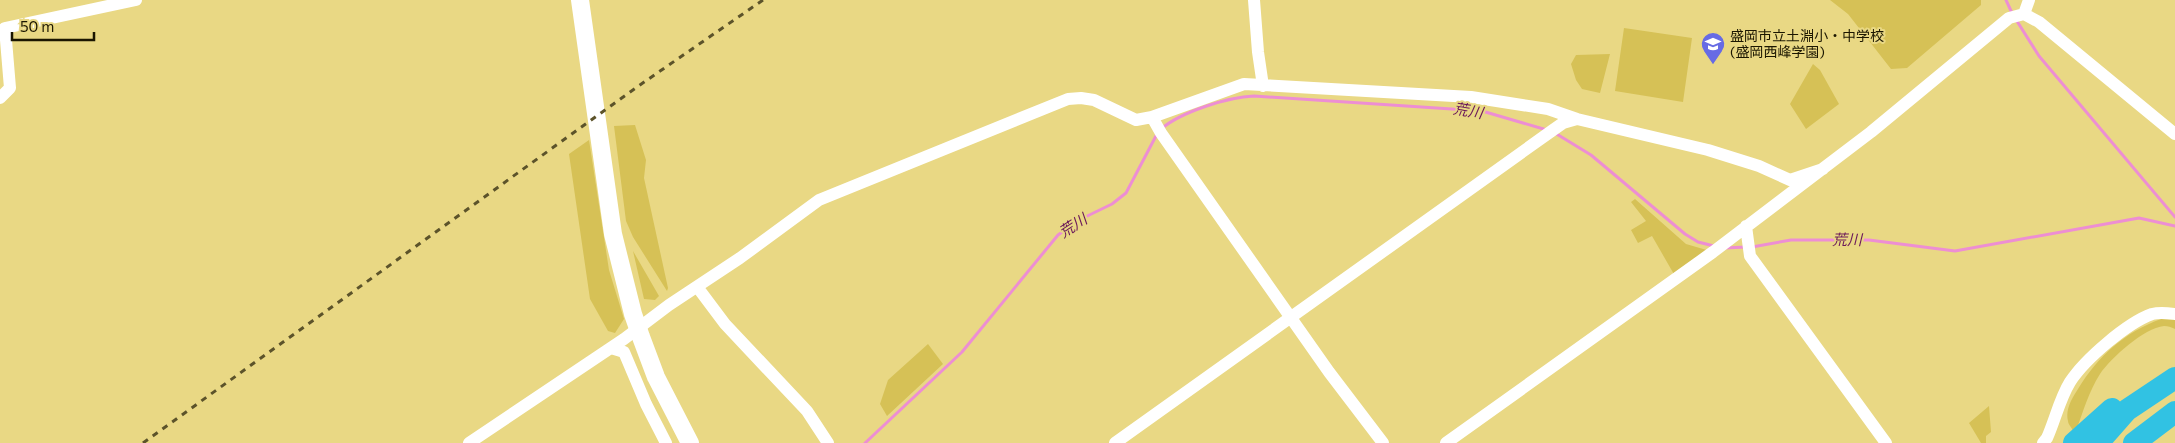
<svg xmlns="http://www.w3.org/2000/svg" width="2175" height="443" font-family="Commissioner,'Noto Sans JP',sans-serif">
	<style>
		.green { fill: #d6c156 }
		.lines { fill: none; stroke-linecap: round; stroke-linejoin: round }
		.stream { stroke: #ed8ed3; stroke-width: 3 }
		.street { stroke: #fff; stroke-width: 12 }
		.secondary { stroke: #fff; stroke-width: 18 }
		.highway { stroke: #31c2e3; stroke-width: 22 }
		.rail { stroke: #5c532a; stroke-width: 3; stroke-dasharray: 6 6; stroke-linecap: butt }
		.labels { text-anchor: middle; stroke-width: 4; stroke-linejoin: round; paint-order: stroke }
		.poi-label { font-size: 14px; fill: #1b1600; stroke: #e9d884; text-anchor: start }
		.water-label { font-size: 15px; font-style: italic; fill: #6a1759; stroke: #e9d884 }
	</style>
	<rect width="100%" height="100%" fill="#e9d884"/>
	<path class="green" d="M 1830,0 L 1981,0 L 1981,5 L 1907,68 L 1891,69 L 1848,14 Z
		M 1624,28 L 1692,38 L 1683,102 L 1615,91 Z
		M 1610,54 L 1600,93 L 1582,89 L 1576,80 L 1571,64 L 1576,55 Z
		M 1813,64 L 1820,70 L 1839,104 L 1806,129 L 1790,104 Z
		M 635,125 L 646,160 L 644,178 L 668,288 L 667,291 L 633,237 L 626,221 L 614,126 Z
		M 589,140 L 609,270 L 624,319 L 615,333 L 608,331 L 590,299 L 569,154 Z
		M 1635,199 L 1686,244 L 1710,251 L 1675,276 L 1652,236 L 1638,243 L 1631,230 L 1646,221 L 1631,202 Z
		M 633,251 L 659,296 L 655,300 L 644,299 Z
		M 2161,319 L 2175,320 L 2175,329 C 2171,327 2168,326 2164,326 C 2144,328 2111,358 2100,374 C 2089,391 2083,412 2076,431 L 2073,431 C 2072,428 2068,424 2068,421 C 2065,410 2072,398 2078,389 C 2098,356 2125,332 2161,319 Z
		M 928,344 L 943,364 L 887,416 L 880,404 L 888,380 Z
		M 1989,406 L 1991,432 L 1986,436 L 1986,443 L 1981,443 L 1969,423 Z"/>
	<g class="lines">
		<path class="stream" d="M 2006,0 L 2012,13
			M 2015,18 L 2039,56 L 2175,217
			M 1161,129 C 1181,112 1228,97 1254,96 L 1482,111 L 1547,130
			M 1555,133 L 1591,155 L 1685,234 L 1698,242 L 1714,246
			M 1752,247 L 1791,240 L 1869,240 L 1955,251 L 2139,218 L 2175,226
			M 1725,248 L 1746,247
			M 865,443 L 962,352 L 1058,235 L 1079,220 L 1112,204 L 1126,193 L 1157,134"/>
		<path class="street" d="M 1254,0 L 1258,52 L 1263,86
			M 2024,14 L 2029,0
			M 0,98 L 10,88 L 5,28 L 136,0
			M 1152,117 L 1161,133 L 1329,372 L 1383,443
			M 1746,226 L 1750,256 L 1886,443
			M 698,288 L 725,324 L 807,411 L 828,443
			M 611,348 L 624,352 L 646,404 L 666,443
			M 469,443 L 624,339 L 669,305 L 740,258 L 819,200 L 1068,99 L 1081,98 L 1094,100 L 1136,120 L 1152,117 L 1244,84 L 1471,97 L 1548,109 L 1577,119 L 1708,150 L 1759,166 L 1790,180 L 1823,169
			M 1115,443 L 1553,130 L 1563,123 L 1577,119
			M 1446,443 L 1713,252 L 1871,132 L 2009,18 L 2024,14 L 2039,22 L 2175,134
			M 2043,443 L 2047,438 C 2055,420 2060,398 2070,382 C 2085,359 2127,323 2152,314 C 2160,312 2167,313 2175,314"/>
		<path class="secondary" d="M 580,0 L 613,234 L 633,314 L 641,337 L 656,377 L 690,443"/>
		<path class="highway" d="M 2074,443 L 2112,409
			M 2098,443 L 2127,410 L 2175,378
			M 2134,443 L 2175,412"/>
		<path class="rail" d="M 143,443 L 637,87 L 763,0"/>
	</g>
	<defs>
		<g id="school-pin" transform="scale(1.25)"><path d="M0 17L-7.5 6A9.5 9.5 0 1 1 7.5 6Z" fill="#676be4" stroke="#e9d884"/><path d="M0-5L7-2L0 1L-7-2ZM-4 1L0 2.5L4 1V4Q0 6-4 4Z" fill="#fff"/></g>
	</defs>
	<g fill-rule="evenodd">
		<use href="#school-pin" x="1713" y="44"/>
	</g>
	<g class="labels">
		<g class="poi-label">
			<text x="1730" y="41">盛岡市立土淵小・中学校<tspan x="1730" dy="16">(盛岡西峰学園)</tspan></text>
		</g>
		<g class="water-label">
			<text transform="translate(1468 111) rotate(9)" y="5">荒川</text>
			<text transform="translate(1073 226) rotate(-33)" y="5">荒川</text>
			<text x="1847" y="245">荒川</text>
		</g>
	</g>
	<path d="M12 32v8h82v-8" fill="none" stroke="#1b1600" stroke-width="2.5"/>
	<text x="20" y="32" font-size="15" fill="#1b1600" stroke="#e9d884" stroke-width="4" paint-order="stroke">50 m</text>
</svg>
